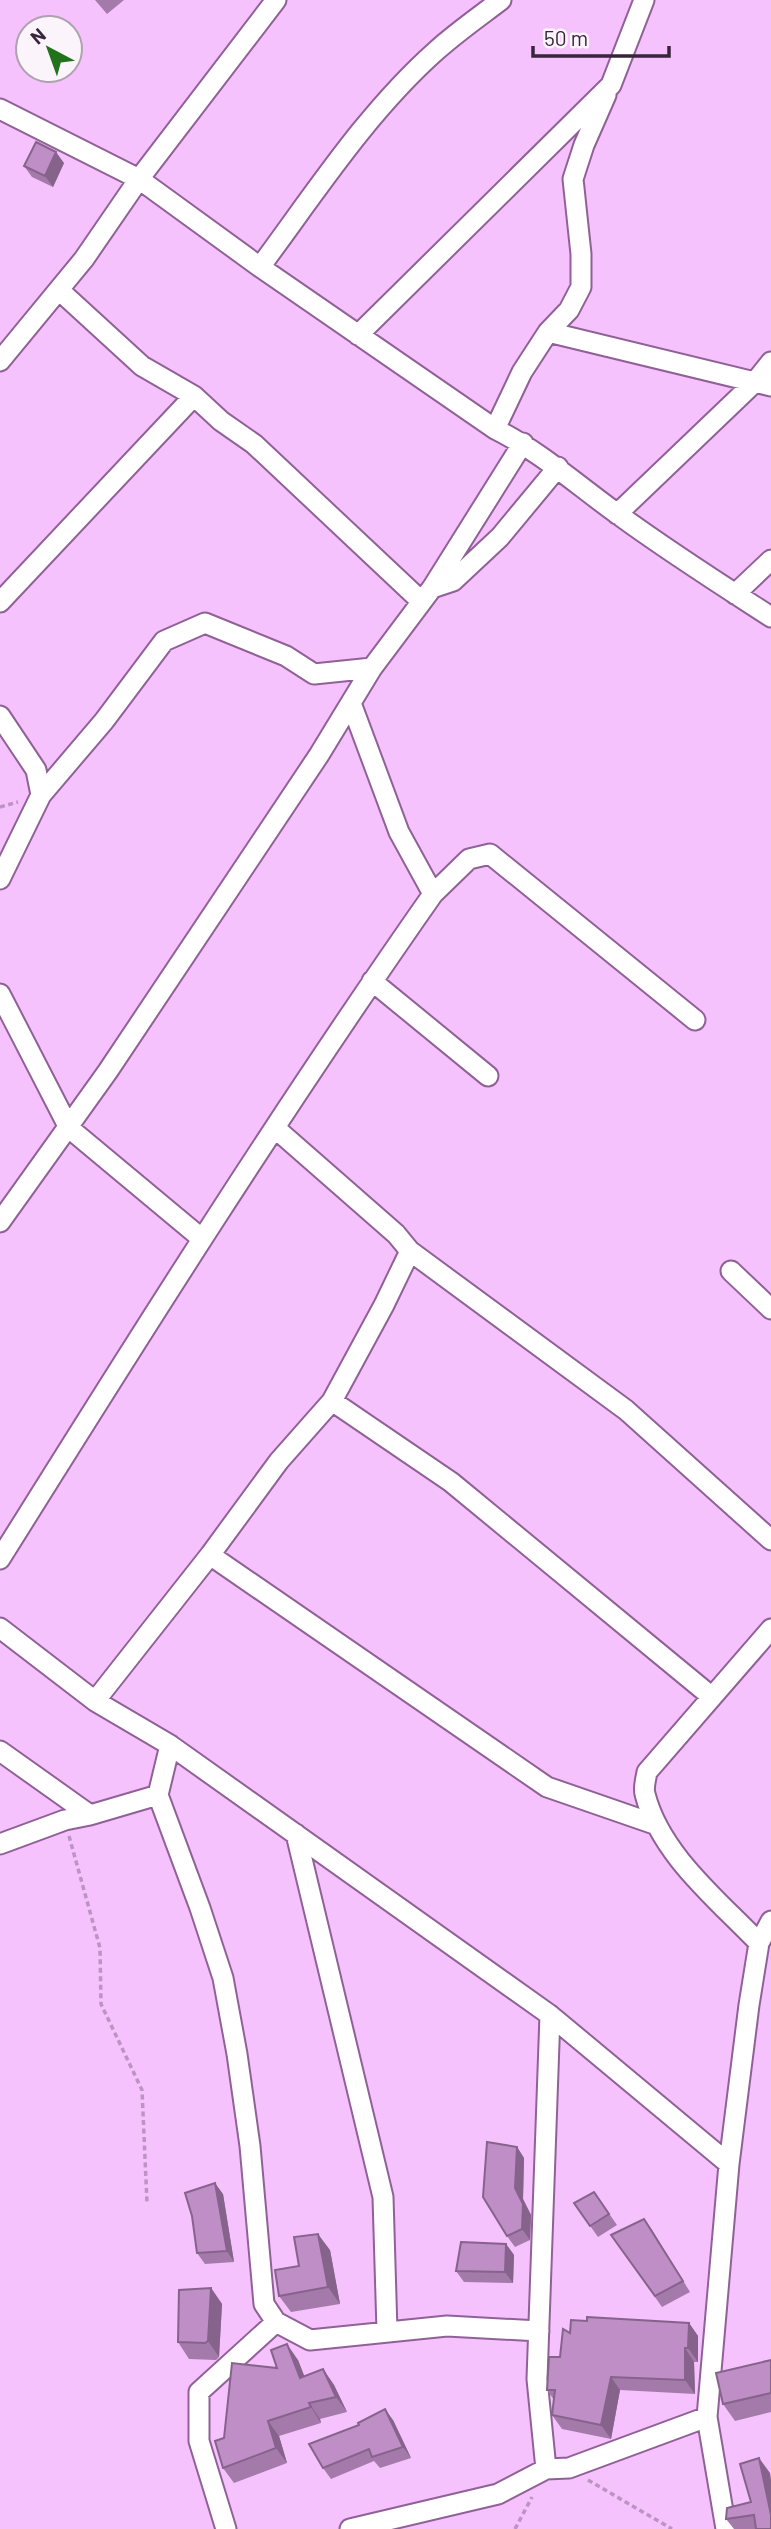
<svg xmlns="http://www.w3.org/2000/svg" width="771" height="2529" font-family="Barlow,sans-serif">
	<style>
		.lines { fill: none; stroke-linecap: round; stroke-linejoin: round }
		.street-casing { stroke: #906197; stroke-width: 23 }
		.path { stroke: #bc93c2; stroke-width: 3.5; stroke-dasharray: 5 3.5; stroke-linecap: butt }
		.street { stroke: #fff; stroke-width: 19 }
		.wall { fill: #a47aab }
		.shaded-wall { fill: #86638b }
		.building { fill: #bf8ec7; stroke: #86638b; stroke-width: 2 }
	</style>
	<rect width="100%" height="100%" fill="#f5c2fd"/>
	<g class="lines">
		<g class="street-casing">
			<path id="street" d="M 0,109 L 139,179 L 260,267 L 495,429 C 541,452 577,485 619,515 C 668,551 720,584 771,617
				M 260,267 C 315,193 367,112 437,50 C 457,32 480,16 501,0
				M 59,290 L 142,366 L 194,396 L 221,421 L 254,444 L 421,601
				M 548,332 L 771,386
				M 358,335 L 611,85 L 644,0
				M 0,361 L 84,259 L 139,179 L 276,0
				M 495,429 L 522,372 L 548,332 L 569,310 L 581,287 L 581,254 L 573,179 L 584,145 L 606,95
				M 617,514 L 755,382 L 771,362
				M 432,588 L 453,581 L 500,537 L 558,467
				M 735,594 L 771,560
				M 0,602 L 194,396
				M 0,716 L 36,770 L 41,795
				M 0,879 L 41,795 L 104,721 L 164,641 L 205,623 L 286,656 L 314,674 L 372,668
				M 433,894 L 469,859 L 490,854 L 695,1020
				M 372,981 L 488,1076
				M 0,994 L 69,1128 L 201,1238
				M 0,1222 L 108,1071 L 319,755 L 372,668 L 432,588 L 523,443
				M 410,1251 L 626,1410 L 771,1540
				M 731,1271 L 771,1309
				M 332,1401 L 451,1482 L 712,1697
				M 210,1555 L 547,1787 L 657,1825
				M 0,1559 C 140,1335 281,1111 433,894 L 399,832 L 351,703
				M 0,1628 L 95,1701 L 170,1745 L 550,2015 L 729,2164
				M 95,1701 L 210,1555 L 279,1461 L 332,1401 L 384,1305 L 410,1251 L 396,1234 L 275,1128
				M 0,1751 L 90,1815
				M 158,1795 L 200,1908 L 223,1978 L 237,2054 L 250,2146 L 264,2304 L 276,2322 L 310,2340 L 447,2326 L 539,2331
				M 296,1834 L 383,2197 L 387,2331
				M 0,1844 L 65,1820 L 90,1815 L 158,1795 L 170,1745
				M 759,1943 C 718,1900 660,1854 645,1794 C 643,1787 646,1779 647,1772 L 771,1629
				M 546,2469 L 537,2379 L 550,2015
				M 226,2529 L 199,2441 L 199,2392 L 276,2322
				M 350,2529 L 498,2494 L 546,2469 L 569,2468 L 707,2417
				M 726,2529 L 707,2417 L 729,2164 L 749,2005 L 759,1943 L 771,1921"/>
		</g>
		<path class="path" d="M 0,807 L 18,802
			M 69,1836 L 100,1948 L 101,2004 L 142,2090 L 147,2203
			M 588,2480 L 672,2529
			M 515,2529 L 532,2497"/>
		<use href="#street" class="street"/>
	</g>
	<path class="wall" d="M 95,0 L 124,0 L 107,14 Z
		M 64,163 L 53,187 L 32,177 L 24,166 Z
		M 517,2147 L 524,2158 L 523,2199 L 531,2215 L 530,2240 L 515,2247 L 507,2236 Z
		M 594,2192 L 617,2225 L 598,2237 L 574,2203 Z
		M 223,2194 L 234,2262 L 205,2264 L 197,2253 Z
		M 644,2219 L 690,2292 L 662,2307 L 611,2235 Z
		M 506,2244 L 514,2255 L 513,2283 L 464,2282 L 456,2271 Z
		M 330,2250 L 340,2304 L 291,2312 L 279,2296 L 299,2266 Z
		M 211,2288 L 222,2304 L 219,2357 L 216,2360 L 189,2359 L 178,2342 Z
		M 689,2323 L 698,2336 L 698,2362 L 694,2362 L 695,2394 L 620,2390 L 611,2439 L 562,2429 L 552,2415 L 554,2400 L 547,2390 L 570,2333 Z
		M 298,2360 L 304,2376 L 323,2369 L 334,2385 L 347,2412 L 320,2419 L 321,2423 L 279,2436 L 287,2463 L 234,2483 L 223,2468 L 224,2438 L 277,2368 Z
		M 771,2360 L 771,2412 L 735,2421 L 723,2404 Z
		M 393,2420 L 411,2458 L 380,2468 L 374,2461 L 331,2479 L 323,2468 Z
		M 770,2473 L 771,2529 L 734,2529 L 726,2519 L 751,2502 Z"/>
	<path class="shaded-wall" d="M 56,152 L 64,163 L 53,187 L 45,176 Z
		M 517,2147 L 524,2158 L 523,2199 L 531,2215 L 530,2240 L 522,2229 L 515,2188 Z
		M 215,2183 L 223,2194 L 234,2262 L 227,2251 Z
		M 644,2219 L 652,2230 L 690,2292 L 683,2281 Z
		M 318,2234 L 330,2250 L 340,2304 L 328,2287 Z
		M 506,2244 L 514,2255 L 513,2283 L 505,2272 Z
		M 211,2288 L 222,2304 L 219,2357 L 208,2341 Z
		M 689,2323 L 698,2336 L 698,2362 L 688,2348 Z
		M 287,2344 L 298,2360 L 311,2393 L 300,2378 Z
		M 685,2348 L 694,2362 L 695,2394 L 685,2380 Z
		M 323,2369 L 334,2385 L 347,2412 L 336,2397 Z
		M 611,2377 L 620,2390 L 611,2439 L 601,2425 Z
		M 309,2403 L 320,2419 L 321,2423 L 311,2407 Z
		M 385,2409 L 393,2420 L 411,2458 L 403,2447 Z
		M 268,2421 L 279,2436 L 287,2463 L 276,2448 Z
		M 759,2458 L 770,2473 L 771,2480 L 771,2515 Z"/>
	<path class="building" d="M 36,142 L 56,152 L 45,176 L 24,166 Z
		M 487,2142 L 517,2147 L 515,2188 L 523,2204 L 522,2229 L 507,2236 L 483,2197 Z
		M 215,2183 L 227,2251 L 197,2253 L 192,2216 L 185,2193 Z
		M 594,2192 L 609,2214 L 590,2226 L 574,2203 Z
		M 644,2219 L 683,2281 L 655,2296 L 611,2235 Z
		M 318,2234 L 328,2287 L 279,2296 L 275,2270 L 299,2266 L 294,2237 Z
		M 461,2242 L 506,2244 L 505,2272 L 456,2271 Z
		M 211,2288 L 208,2341 L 205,2343 L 178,2342 L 179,2290 Z
		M 587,2317 L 689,2323 L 688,2348 L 685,2348 L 685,2380 L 611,2377 L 601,2425 L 552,2415 L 555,2390 L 547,2390 L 549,2357 L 560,2357 L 563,2329 L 570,2333 L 571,2320 L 587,2321 Z
		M 287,2344 L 300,2378 L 323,2369 L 336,2397 L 309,2403 L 311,2407 L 268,2421 L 276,2448 L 223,2468 L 215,2441 L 224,2438 L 232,2363 L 277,2368 L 271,2350 Z
		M 771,2360 L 771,2393 L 723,2404 L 716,2373 Z
		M 385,2409 L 403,2447 L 372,2457 L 369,2449 L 323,2468 L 309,2444 L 359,2425 L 358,2423 Z
		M 759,2458 L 771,2515 L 771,2529 L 756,2529 L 754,2515 L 726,2519 L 727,2508 L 751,2502 L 740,2464 Z"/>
	<g transform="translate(49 49) rotate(319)"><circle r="33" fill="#fbf5fb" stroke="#ada2ae" stroke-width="2"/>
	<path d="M0-5L12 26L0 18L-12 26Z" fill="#21721b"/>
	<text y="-10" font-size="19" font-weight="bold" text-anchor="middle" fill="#38253b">N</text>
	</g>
	<path d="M533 46v10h136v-10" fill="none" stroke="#38253b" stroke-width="3.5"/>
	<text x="544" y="46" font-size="21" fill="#38253b" stroke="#fbf5fb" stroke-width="5" paint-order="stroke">50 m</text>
</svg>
